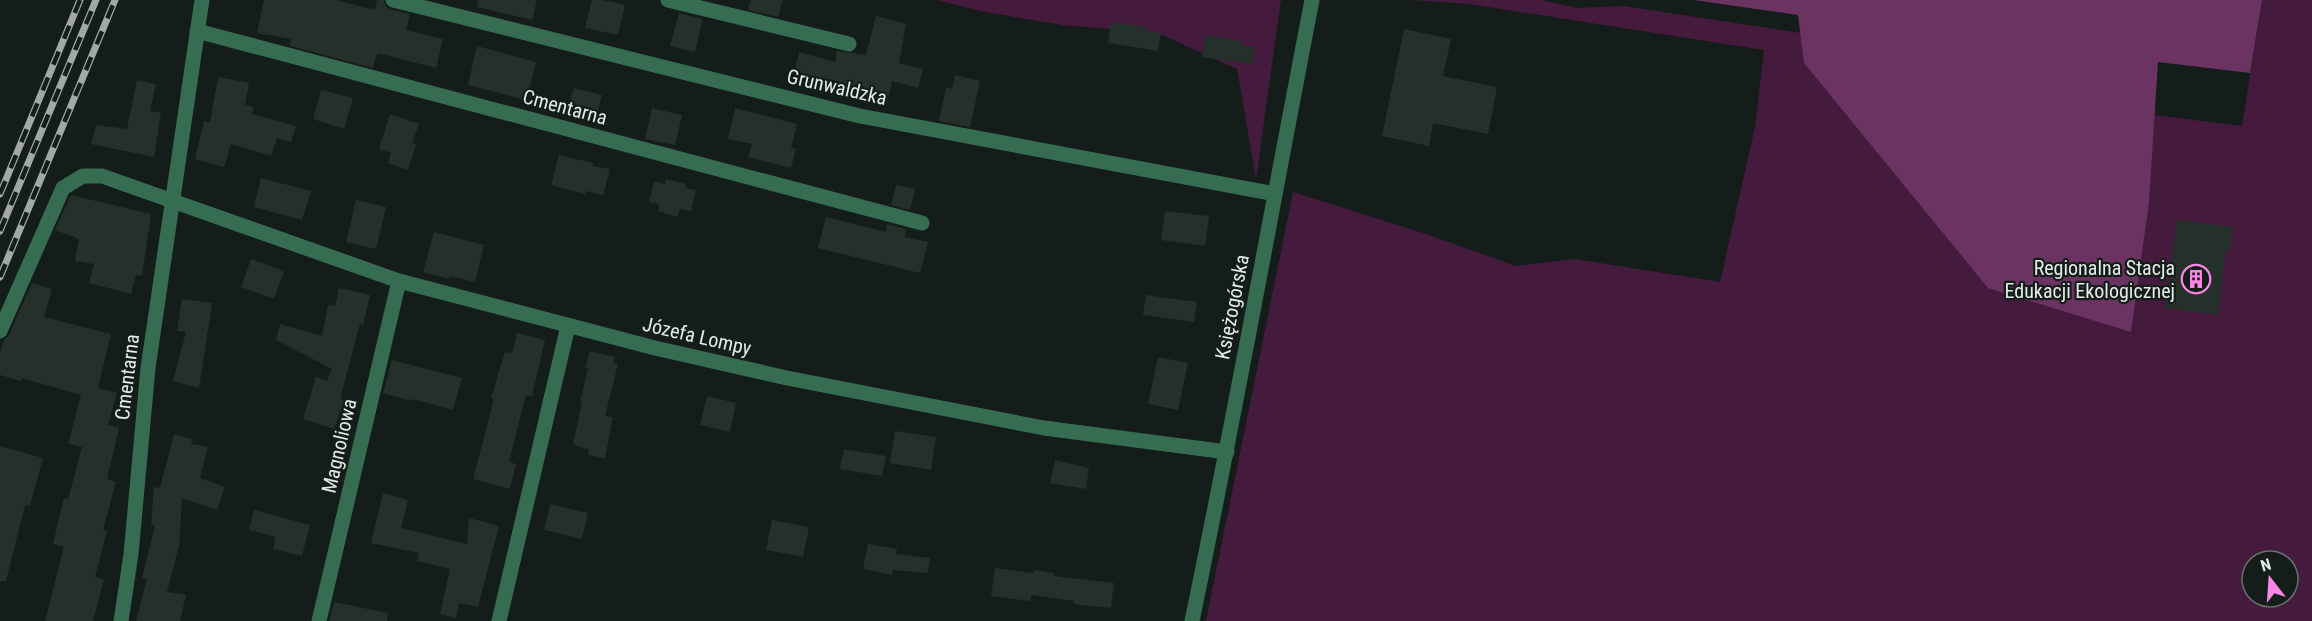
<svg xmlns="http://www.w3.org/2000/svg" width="2312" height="621" font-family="'Roboto Condensed',sans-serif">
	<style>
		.green { fill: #441b3d; fill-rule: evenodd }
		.forest { fill: #6b3362 }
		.building { fill: #26302b }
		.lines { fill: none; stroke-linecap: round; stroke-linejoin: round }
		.minor { stroke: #356c52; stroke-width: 15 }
		.rail-casing { stroke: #a1a8a5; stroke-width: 7 }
		.rail { stroke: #141d19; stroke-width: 4.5; stroke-dasharray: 14; stroke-linecap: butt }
		.labels { text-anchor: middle; stroke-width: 4.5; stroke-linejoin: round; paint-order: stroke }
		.street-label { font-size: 20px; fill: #e5ebe8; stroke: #141d19 }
		.poi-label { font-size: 20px; fill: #e5ebe8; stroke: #141d19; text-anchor: end }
	</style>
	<rect width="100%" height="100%" fill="#141d19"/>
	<path class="green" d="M 937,0 L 1281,0 L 1256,179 L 1237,69 L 1158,33 L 1062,25 L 980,11 Z
		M 1412,0 L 1541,0 L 1577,8 L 1624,6 L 1801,33 L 1804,63 L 2131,331 L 2149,203 L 2154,115 L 2242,126 L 2262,0 L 2312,0 L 2312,621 L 1206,621 L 1293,192 L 1426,234 L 1516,266 L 1575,259 L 1720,282 L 1755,127 L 1764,50 L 1469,4 ZM 2252,561 L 2288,561 L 2288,597 L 2252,597 Z"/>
	<path class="forest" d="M 1694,0 L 2262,0 L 2250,73 L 2158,62 L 2149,203 L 2131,332 L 1988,288 L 1804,63 L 1798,15 Z"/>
	<path class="building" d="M 264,0 L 336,0 L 375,10 L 377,0 L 384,0 L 386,7 L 390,9 L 410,14 L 406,30 L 443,39 L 436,68 L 377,53 L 373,68 L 290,46 L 291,39 L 257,33 Z
		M 478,0 L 537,0 L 532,20 L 477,7 Z
		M 592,0 L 603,0 L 625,5 L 618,35 L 585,28 Z
		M 751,0 L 783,0 L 778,17 L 748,10 Z
		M 679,13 L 703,19 L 695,52 L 670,46 Z
		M 876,16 L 906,24 L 899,63 L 923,69 L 918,88 L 892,81 L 887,104 L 860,97 L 862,88 L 829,79 L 827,89 L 799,83 L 801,71 L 795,69 L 799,52 L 835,62 L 837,51 L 866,55 Z
		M 1111,22 L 1147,27 L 1147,31 L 1161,33 L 1158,51 L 1108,43 Z
		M 1404,29 L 1451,39 L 1443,76 L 1497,87 L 1488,134 L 1433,123 L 1429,146 L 1382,136 Z
		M 1205,35 L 1242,41 L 1242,45 L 1255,47 L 1253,64 L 1202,57 Z
		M 477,46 L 536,62 L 526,100 L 468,85 Z
		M 955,75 L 980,81 L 970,127 L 939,121 L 946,87 L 952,89 Z
		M 218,77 L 249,83 L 245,105 L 254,107 L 252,114 L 296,126 L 291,142 L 277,138 L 271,156 L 231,144 L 224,167 L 195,159 L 204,121 L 210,123 Z
		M 137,80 L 156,84 L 150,111 L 161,113 L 154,157 L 91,144 L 96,125 L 127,129 Z
		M 574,88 L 602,95 L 595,123 L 566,115 Z
		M 321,90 L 353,98 L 344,129 L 313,119 Z
		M 652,108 L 682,115 L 675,145 L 645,139 Z
		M 735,108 L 797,124 L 791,148 L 796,149 L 791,168 L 748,157 L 752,144 L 728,139 Z
		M 390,114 L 419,124 L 412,143 L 416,144 L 408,170 L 388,163 L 391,153 L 379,149 Z
		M 559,155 L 593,163 L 593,166 L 610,169 L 603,195 L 586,191 L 585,194 L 551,185 Z
		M 261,178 L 311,191 L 302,220 L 254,207 Z
		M 666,179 L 686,184 L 685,188 L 696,190 L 691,211 L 680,209 L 677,217 L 658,211 L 659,204 L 649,202 L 654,181 L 665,184 Z
		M 896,185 L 915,189 L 910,210 L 891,205 Z
		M 71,195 L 151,214 L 142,276 L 136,275 L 131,294 L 89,283 L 94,264 L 75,261 L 79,239 L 55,230 Z
		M 356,200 L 386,207 L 376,249 L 346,242 Z
		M 1165,211 L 1209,216 L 1205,246 L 1161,240 Z
		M 826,217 L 886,232 L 887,224 L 906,229 L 905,237 L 928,242 L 920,273 L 818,248 Z
		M 2177,220 L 2233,227 L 2230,250 L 2226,250 L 2218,315 L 2165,308 Z
		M 434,232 L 484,245 L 475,282 L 450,276 L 449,279 L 423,272 Z
		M 251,259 L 284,271 L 274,299 L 241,287 Z
		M 32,283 L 52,289 L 44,317 L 111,334 L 98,388 L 117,393 L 108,425 L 119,428 L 107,479 L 116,482 L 103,530 L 107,531 L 95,577 L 104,580 L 93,621 L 45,621 L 64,547 L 53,544 L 64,498 L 68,499 L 82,447 L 68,444 L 81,395 L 22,378 L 21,381 L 0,375 L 0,353 L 4,340 L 9,335 Z
		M 339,288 L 370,295 L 363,325 L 360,324 L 340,399 L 344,400 L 334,429 L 303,419 L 316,377 L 327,381 L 332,369 L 276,340 L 280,324 L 322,336 L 328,305 L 335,306 Z
		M 1146,295 L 1197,302 L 1194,322 L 1143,315 Z
		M 182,299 L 212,303 L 199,388 L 173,381 L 186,332 L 177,331 Z
		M 517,333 L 545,340 L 532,396 L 526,395 L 509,462 L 516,464 L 510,489 L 473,479 L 494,399 L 491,399 L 498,374 L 505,352 L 512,353 Z
		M 590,351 L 615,357 L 613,363 L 618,364 L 605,416 L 613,417 L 605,458 L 588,455 L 589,450 L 573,444 L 582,403 L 580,402 L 588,368 L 585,367 Z
		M 1158,357 L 1188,363 L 1178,410 L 1148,404 Z
		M 392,360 L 462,378 L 453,410 L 413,399 L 411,401 L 383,393 Z
		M 707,396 L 736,403 L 730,432 L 700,425 Z
		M 895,431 L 936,437 L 931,470 L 890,463 Z
		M 174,434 L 192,439 L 191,444 L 208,447 L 200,478 L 225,487 L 217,510 L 182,498 L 179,546 L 167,592 L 186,595 L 180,621 L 136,621 L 147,579 L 142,578 L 155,525 L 151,525 L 154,487 L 160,488 Z
		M 0,446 L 43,458 L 30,506 L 25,505 L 6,581 L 0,581 Z
		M 844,449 L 886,456 L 882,476 L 840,469 Z
		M 1055,460 L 1089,468 L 1086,489 L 1050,483 Z
		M 383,493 L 408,500 L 401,528 L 467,544 L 469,518 L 499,526 L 478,607 L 459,603 L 456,618 L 440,614 L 450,569 L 417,561 L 419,553 L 371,543 Z
		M 550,504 L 588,513 L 582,539 L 544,530 Z
		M 254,510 L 310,525 L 302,556 L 273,549 L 276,537 L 249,530 Z
		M 772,520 L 809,527 L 803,557 L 766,550 Z
		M 868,544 L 897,549 L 896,554 L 930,558 L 928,573 L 893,570 L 892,575 L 863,569 Z
		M 995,568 L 1033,573 L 1034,570 L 1054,573 L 1054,576 L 1114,583 L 1111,608 L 1073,604 L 1074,601 L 1031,595 L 1031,601 L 991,596 Z
		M 334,602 L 388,613 L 387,621 L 329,621 Z"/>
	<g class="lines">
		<path class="minor" d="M 393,0 L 860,116 L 1275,194
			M 668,0 L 849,44
			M 197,31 L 922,223
			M 0,331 L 63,188 L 83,176 L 102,176 L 399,281 L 655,348 L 787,378 L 1044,428 L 1227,452
			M 121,621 L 131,554 L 148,368 L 202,0
			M 319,621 L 399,281
			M 499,621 L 568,326
			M 1192,621 C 1235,415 1272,207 1312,0"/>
		<g class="rail-casing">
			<path id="rail" d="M 0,194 L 80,0
				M 0,231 L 96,0
				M 0,277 L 115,0"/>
		</g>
		<use href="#rail" class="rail"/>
	</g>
	<defs>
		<g id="building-ring" transform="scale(1.5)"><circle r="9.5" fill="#141d19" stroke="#fa87e6" stroke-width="1.5"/><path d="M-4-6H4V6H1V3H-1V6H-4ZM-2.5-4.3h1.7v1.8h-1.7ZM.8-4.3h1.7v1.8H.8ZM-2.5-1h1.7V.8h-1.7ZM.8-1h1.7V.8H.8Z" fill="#fa87e6"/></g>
	</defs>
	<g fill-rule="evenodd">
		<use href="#building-ring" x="2196" y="279"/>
	</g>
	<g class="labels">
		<g class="street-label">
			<text transform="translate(837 87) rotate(13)" y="7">Grunwaldzka</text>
			<text transform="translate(565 107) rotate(15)" y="7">Cmentarna</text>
			<text transform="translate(1232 307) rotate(-79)" y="7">Księżogórska</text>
			<text transform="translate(697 336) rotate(13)" y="7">Józefa Lompy</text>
			<text transform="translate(127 377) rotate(-83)" y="7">Cmentarna</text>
			<text transform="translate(339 446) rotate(-77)" y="7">Magnoliowa</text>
		</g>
		<g class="poi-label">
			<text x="2175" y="275">Regionalna Stacja<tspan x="2175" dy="23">Edukacji Ekologicznej</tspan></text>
		</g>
	</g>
	<g transform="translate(2270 579) rotate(343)"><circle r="28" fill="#141d19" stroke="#686f6c" stroke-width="1.5"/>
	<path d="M0-4.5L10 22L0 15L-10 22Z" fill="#fa87e6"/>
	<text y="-9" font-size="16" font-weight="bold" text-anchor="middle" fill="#e5ebe8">N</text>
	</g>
</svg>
